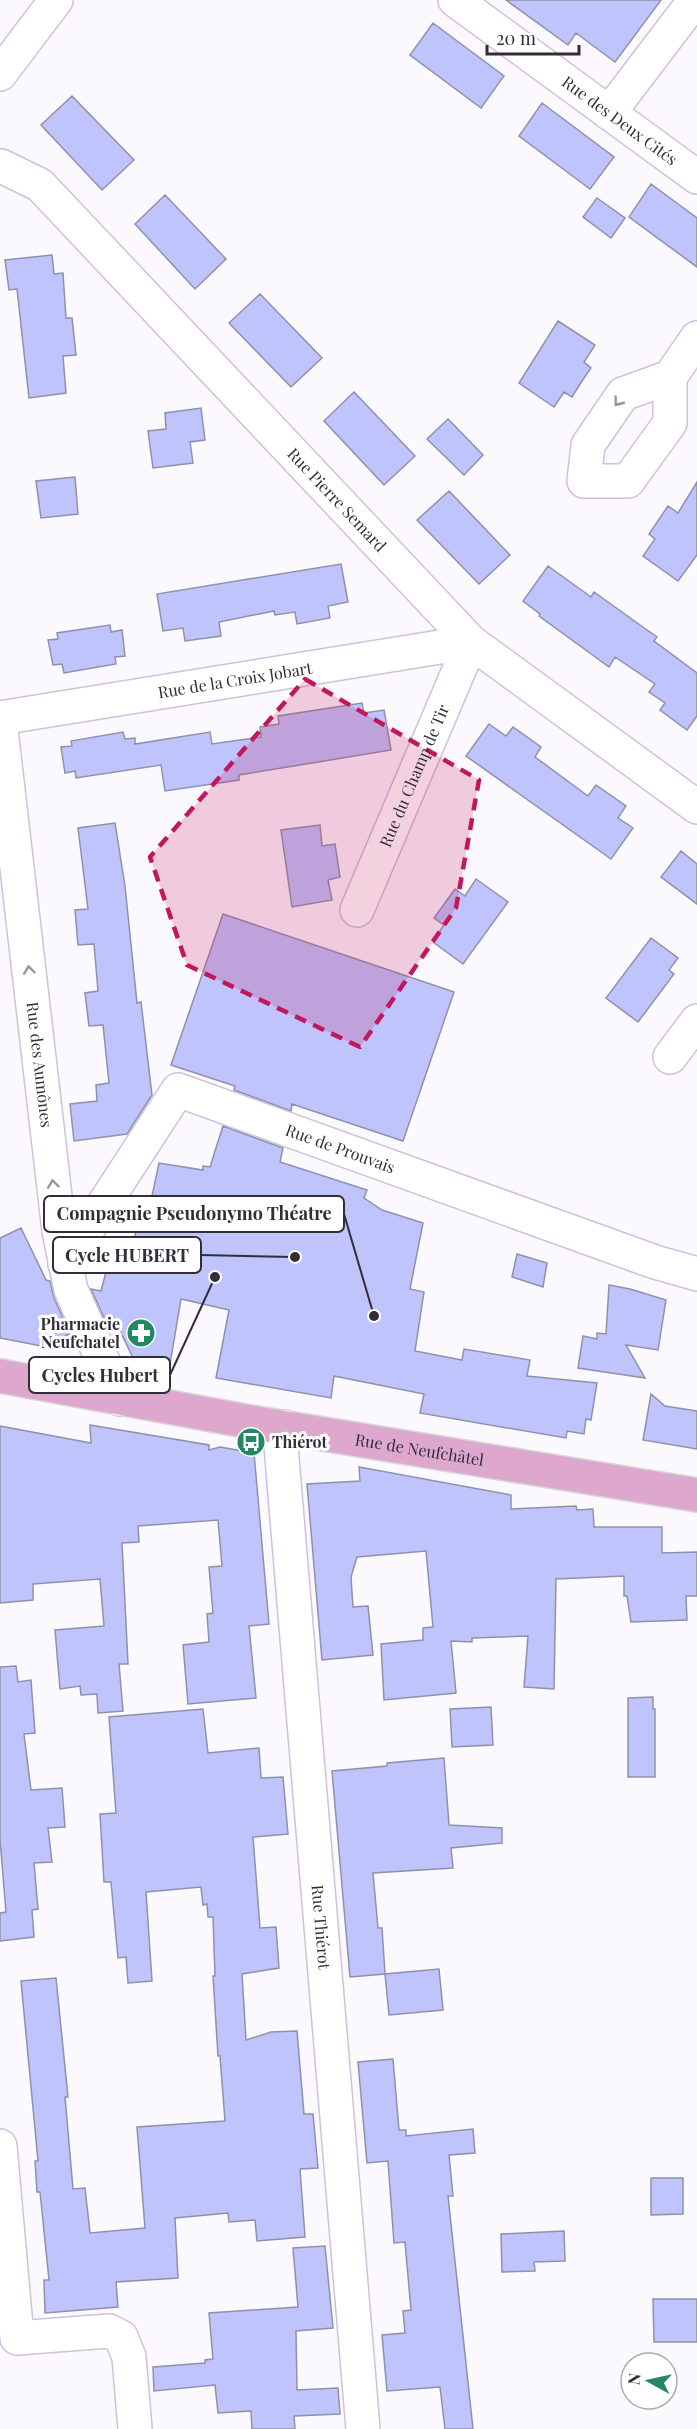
<svg xmlns="http://www.w3.org/2000/svg" width="697" height="2429" font-family="'Playfair Display',serif">
	<style>
		.building { fill: #bfc4fd; stroke: #8f91ac; stroke-width: 1.5 }
		.lines { fill: none; stroke-linecap: round; stroke-linejoin: round }
		.minor-casing { stroke: #cfc1db; stroke-width: 36 }
		.major-casing { stroke: #d6d5d7; stroke-width: 36 }
		.minor { stroke: #fff; stroke-width: 33 }
		.major { stroke: #dea8ce; stroke-width: 33 }
		.oneway { stroke: #99969b }
		.marked { fill: #c2185b; fill-opacity: 0.2; stroke: #c2185b; stroke-width: 4.5; stroke-dasharray: 12 8; stroke-linejoin: round }
		.labels { text-anchor: middle; stroke-width: 6; stroke-linejoin: round; paint-order: stroke }
		.street-label { font-size: 16px; fill: #332d37; stroke: #fff }
		.poi-label { font-size: 16px; font-weight: bold; fill: #332d37; stroke: #fff; text-anchor: end }
		.leader { fill: none; stroke: #332d37; stroke-width: 2 }
		.callout-dot { fill: #332d37; stroke: #fff; stroke-width: 2 }
		.callout { fill: #fff; stroke: #332d37; stroke-width: 2 }
		.callout-label { font-size: 18px; text-anchor: middle; font-weight: bold; fill: #332d37 }
	</style>
	<rect width="100%" height="100%" fill="#fbf8fe"/>
	<path class="building" d="M 506,0 L 661,0 L 615,62 L 576,33 L 568,45 Z
		M 433,23 L 504,76 L 481,108 L 410,55 Z
		M 72,96 L 134,160 L 102,190 L 41,125 Z
		M 542,103 L 614,157 L 590,189 L 519,136 Z
		M 651,184 L 697,218 L 697,267 L 629,217 Z
		M 165,195 L 226,259 L 195,289 L 135,224 Z
		M 597,198 L 625,218 L 611,238 L 583,217 Z
		M 52,255 L 54,274 L 63,273 L 66,318 L 72,318 L 76,355 L 63,356 L 66,393 L 29,398 L 17,289 L 9,290 L 5,260 Z
		M 260,294 L 322,358 L 291,387 L 229,323 Z
		M 558,321 L 595,345 L 584,362 L 591,368 L 582,381 L 572,397 L 564,392 L 554,407 L 519,383 Z
		M 354,392 L 415,456 L 384,485 L 324,421 Z
		M 201,408 L 205,440 L 190,442 L 193,463 L 153,468 L 148,431 L 166,429 L 165,413 Z
		M 448,419 L 483,455 L 464,475 L 427,439 Z
		M 75,477 L 78,514 L 41,518 L 36,481 Z
		M 697,482 L 697,555 L 678,581 L 643,556 L 655,539 L 649,534 L 668,506 L 678,513 Z
		M 449,491 L 510,555 L 479,584 L 417,520 Z
		M 341,564 L 348,602 L 328,606 L 330,618 L 297,624 L 295,612 L 275,615 L 274,611 L 219,622 L 221,636 L 185,641 L 183,628 L 163,631 L 157,594 Z
		M 548,566 L 591,597 L 594,592 L 647,630 L 657,637 L 654,641 L 697,673 L 697,716 L 687,730 L 660,710 L 665,703 L 649,692 L 655,684 L 615,657 L 609,667 L 539,616 L 540,614 L 523,601 Z
		M 110,625 L 111,632 L 122,630 L 125,656 L 115,657 L 116,664 L 64,673 L 62,664 L 53,665 L 48,640 L 58,639 L 57,633 Z
		M 362,703 L 364,713 L 384,710 L 391,750 L 239,775 L 239,780 L 165,791 L 161,765 L 76,778 L 75,771 L 65,773 L 61,747 L 72,746 L 71,741 L 123,732 L 125,739 L 135,738 L 135,744 L 210,732 L 212,744 L 261,737 L 260,727 L 279,724 L 278,716 Z
		M 489,724 L 506,736 L 513,727 L 541,747 L 535,757 L 588,796 L 596,785 L 626,806 L 618,818 L 633,828 L 611,859 L 466,756 Z
		M 115,823 L 125,886 L 137,1003 L 141,1002 L 152,1095 L 127,1134 L 74,1141 L 70,1104 L 97,1101 L 96,1085 L 109,1083 L 103,1025 L 89,1026 L 85,993 L 98,991 L 94,944 L 78,945 L 75,910 L 88,909 L 78,828 Z
		M 320,825 L 322,846 L 335,844 L 340,877 L 328,880 L 332,900 L 292,907 L 281,830 Z
		M 681,851 L 697,864 L 697,904 L 661,877 Z
		M 476,879 L 508,902 L 463,964 L 433,942 L 444,925 L 434,918 L 455,889 L 465,896 Z
		M 223,914 L 454,992 L 403,1141 L 292,1104 L 291,1111 L 234,1090 L 235,1086 L 171,1065 Z
		M 651,938 L 678,958 L 669,970 L 674,974 L 638,1022 L 606,998 Z
		M 223,1126 L 283,1148 L 280,1162 L 367,1190 L 364,1198 L 382,1210 L 423,1223 L 410,1289 L 424,1292 L 415,1351 L 462,1360 L 464,1349 L 530,1360 L 527,1376 L 597,1383 L 591,1420 L 586,1419 L 584,1434 L 567,1431 L 566,1438 L 420,1413 L 424,1394 L 334,1376 L 331,1398 L 216,1378 L 229,1310 L 181,1299 L 169,1370 L 147,1366 L 133,1358 L 113,1316 L 105,1320 L 91,1289 L 101,1291 L 107,1268 L 127,1273 L 137,1226 L 145,1229 L 159,1163 L 203,1170 L 203,1166 L 210,1167 Z
		M 21,1228 L 46,1280 L 50,1281 L 54,1298 L 70,1334 L 41,1346 L 0,1338 L 0,1238 Z
		M 517,1254 L 547,1263 L 543,1287 L 512,1277 Z
		M 609,1285 L 630,1289 L 666,1300 L 658,1350 L 626,1345 L 645,1378 L 578,1368 L 583,1336 L 597,1339 L 597,1333 L 606,1334 Z
		M 651,1394 L 665,1406 L 697,1411 L 697,1449 L 643,1440 Z
		M 90,1425 L 209,1445 L 209,1450 L 220,1447 L 254,1453 L 269,1624 L 249,1626 L 256,1698 L 188,1704 L 183,1645 L 209,1642 L 207,1614 L 213,1613 L 209,1567 L 222,1566 L 218,1520 L 138,1526 L 139,1542 L 122,1543 L 128,1664 L 119,1664 L 123,1711 L 98,1713 L 97,1694 L 81,1695 L 80,1686 L 60,1689 L 55,1630 L 104,1626 L 100,1579 L 33,1584 L 33,1600 L 0,1603 L 0,1426 L 91,1443 Z
		M 359,1467 L 511,1495 L 511,1509 L 576,1506 L 577,1510 L 593,1509 L 594,1527 L 662,1527 L 662,1553 L 697,1552 L 697,1596 L 686,1596 L 687,1620 L 631,1622 L 627,1596 L 624,1596 L 624,1576 L 556,1579 L 554,1689 L 524,1687 L 528,1636 L 472,1638 L 472,1642 L 451,1641 L 456,1693 L 384,1700 L 381,1644 L 423,1640 L 423,1628 L 433,1627 L 426,1551 L 357,1557 L 351,1577 L 353,1607 L 368,1606 L 373,1655 L 322,1660 L 307,1484 L 360,1481 Z
		M 16,1666 L 18,1682 L 31,1680 L 35,1733 L 24,1734 L 31,1790 L 62,1788 L 65,1827 L 48,1828 L 52,1862 L 34,1863 L 38,1909 L 32,1910 L 34,1937 L 0,1941 L 0,1913 L 6,1912 L 0,1839 L 0,1667 Z
		M 653,1697 L 653,1709 L 655,1709 L 655,1777 L 628,1777 L 628,1698 Z
		M 491,1707 L 493,1745 L 452,1747 L 450,1709 Z
		M 203,1709 L 208,1753 L 259,1748 L 261,1778 L 283,1777 L 288,1834 L 253,1837 L 260,1928 L 276,1927 L 279,1968 L 242,1974 L 246,2040 L 271,2032 L 297,2031 L 304,2114 L 313,2114 L 318,2168 L 300,2169 L 305,2237 L 257,2241 L 255,2220 L 229,2222 L 228,2213 L 175,2218 L 178,2278 L 116,2282 L 118,2307 L 45,2313 L 44,2280 L 49,2280 L 40,2192 L 37,2192 L 35,2161 L 38,2161 L 21,1981 L 56,1978 L 68,2097 L 65,2097 L 73,2189 L 85,2188 L 90,2233 L 145,2228 L 137,2127 L 225,2121 L 220,2056 L 218,2056 L 213,1976 L 215,1976 L 213,1917 L 208,1917 L 207,1904 L 203,1905 L 201,1887 L 146,1892 L 152,1981 L 128,1983 L 126,1957 L 118,1958 L 111,1882 L 104,1882 L 100,1814 L 116,1813 L 109,1717 Z
		M 444,1758 L 449,1825 L 502,1828 L 502,1843 L 451,1848 L 453,1868 L 373,1873 L 378,1928 L 382,1928 L 385,1974 L 350,1977 L 332,1771 L 387,1766 L 387,1763 Z
		M 439,1969 L 443,2010 L 389,2015 L 385,1974 Z
		M 393,2059 L 399,2130 L 406,2130 L 406,2136 L 473,2129 L 475,2153 L 449,2155 L 453,2196 L 448,2196 L 473,2429 L 445,2429 L 440,2387 L 387,2391 L 382,2335 L 405,2333 L 403,2311 L 411,2310 L 405,2242 L 394,2243 L 388,2161 L 367,2163 L 358,2062 Z
		M 651,2178 L 683,2178 L 683,2214 L 651,2215 Z
		M 564,2231 L 565,2261 L 534,2262 L 535,2271 L 502,2272 L 501,2234 Z
		M 325,2246 L 333,2328 L 296,2331 L 297,2390 L 338,2388 L 340,2414 L 294,2416 L 295,2429 L 252,2429 L 251,2411 L 218,2413 L 215,2385 L 154,2391 L 153,2367 L 205,2363 L 205,2360 L 213,2359 L 209,2313 L 298,2307 L 293,2248 Z
		M 653,2299 L 697,2299 L 697,2342 L 654,2342 Z"/>
	<g class="lines">
		<g class="minor-casing">
			<g id="minor">
				<path id="s1" d="M 455,0 L 697,177"/>
				<path d="M 0,74 L 56,0"/>
				<path d="M 609,113 L 695,0"/>
				<path id="s2" d="M 1,166 L 40,185 L 471,642 L 697,807"/>
				<path d="M 670,377 L 670,423 L 628,481 L 584,481 L 588,445 L 623,394 L 670,377 L 697,338"/>
				<path id="s3" d="M 0,718 L 471,642"/>
				<path id="s4" d="M 0,721 L 59,1231 L 71,1290 L 120,1399"/>
				<path id="s5" d="M 357,910 L 471,642"/>
				<path d="M 670,1057 L 697,1021"/>
				<path id="s6" d="M 65,1264 L 178,1090 L 655,1262 L 697,1274"/>
				<path id="s7" d="M 285,1427 L 281,1446 L 363,2429"/>
				<path d="M 0,2146 L 17,2338 L 109,2331 L 121,2337 L 129,2357 L 135,2429"/>
			</g>
		</g>
		<g class="major-casing">
			<g id="major">
				<path id="s8" d="M 0,1376 L 256,1423 L 697,1495"/>
			</g>
		</g>
		<use href="#minor" class="minor"/>
		<use href="#major" class="major"/>
	</g>
	<defs><path id="oneway-chevron" d="M-2-3.5L2.5 0L-2 3.5" fill="none" stroke-width="1.6" stroke-linecap="round" stroke-linejoin="round" transform="scale(1.5)"/></defs>
	<g class="oneway">
		<use href="#oneway-chevron" transform="translate(618 402) rotate(127)"/>
		<use href="#oneway-chevron" transform="translate(29 970) rotate(-97)"/>
		<use href="#oneway-chevron" transform="translate(53 1184) rotate(-97)"/>
	</g>
	<path class="marked" d="M 305,679 L 479,780 L 456,908 L 360,1047 L 187,965 L 150,857 Z"/>
	<defs>
		<g id="pharmacy-disc" transform="scale(1.5)"><circle r="9.5" fill="#238762" stroke="#fff"/><path d="M-2-6h4v4h4v4h-4v4h-4v-4h-4v-4h4Z" fill="#fff"/></g>
		<g id="bus-disc" transform="scale(1.5)"><circle r="9.5" fill="#238762" stroke="#fff"/><path d="M-5-6H5V4H4V6H2V4H-2V6H-4V4H-5ZM-3.5-4V0h7V-4ZM-3.5 1.2v1.5H-2V1.2ZM2 1.2v1.5H3.5V1.2Z" fill="#fff"/></g>
	</defs>
	<g fill-rule="evenodd">
		<use href="#pharmacy-disc" x="141" y="1333"/>
		<use href="#bus-disc" x="251" y="1442"/>
	</g>
	<g class="labels">
		<g class="street-label">
			<text dy="6" stroke="none"><textPath href="#s1" startOffset="204">Rue des Deux Cités</textPath></text>
			<text dy="6" stroke="none"><textPath href="#s2" startOffset="476">Rue Pierre Semard</textPath></text>
			<text dy="6" stroke="none"><textPath href="#s3" startOffset="238">Rue de la Croix Jobart</textPath></text>
			<text dy="6" stroke="none"><textPath href="#s5" startOffset="146">Rue du Champ de Tir</textPath></text>
			<text dy="6" stroke="none"><textPath href="#s4" startOffset="346">Rue des Aumônes</textPath></text>
			<text dy="6" stroke="none"><textPath href="#s6" startOffset="380">Rue de Prouvais</textPath></text>
			<text dy="6" stroke="none"><textPath href="#s8" startOffset="426">Rue de Neufchâtel</textPath></text>
			<text dy="6" stroke="none"><textPath href="#s7" startOffset="502">Rue Thiérot</textPath></text>
		</g>
		<g class="poi-label">
			<text x="120" y="1330">Pharmacie<tspan x="120" dy="18">Neufchatel</tspan></text>
			<text x="272" y="1448" text-anchor="start">Thiérot</text>
		</g>
	</g>
	<path class="leader" d="M374 1316L344 1214M295 1257L201 1255M215 1277L170 1375"/>
	<g class="callout-dot">
		<circle cx="374" cy="1316" r="6"/>
		<circle cx="295" cy="1257" r="6"/>
		<circle cx="215" cy="1277" r="6"/>
	</g>
	<g class="callout">
		<rect x="44" y="1196" width="300" height="36" rx="6"/>
		<rect x="53" y="1237" width="148" height="36" rx="6"/>
		<rect x="29" y="1357" width="141" height="36" rx="6"/>
	</g>
	<g class="callout-label">
		<text x="194" y="1220">Compagnie Pseudonymo Théatre</text>
		<text x="127" y="1262">Cycle HUBERT</text>
		<text x="100" y="1382">Cycles Hubert</text>
	</g>
	<g transform="translate(649 2381) rotate(278)"><circle r="28" fill="#ffffff" stroke="#adabaf" stroke-width="1.5"/>
	<path d="M0-4.5L10 22L0 15L-10 22Z" fill="#238762"/>
	<text y="-9" font-size="16" font-weight="bold" text-anchor="middle" fill="#332d37">N</text>
	</g>
	<path d="M487 45v9h92v-9" fill="none" stroke="#332d37" stroke-width="3"/>
	<text x="496" y="45" font-size="18" fill="#332d37" stroke="#ffffff" stroke-width="4.5" paint-order="stroke">20 m</text>
</svg>
